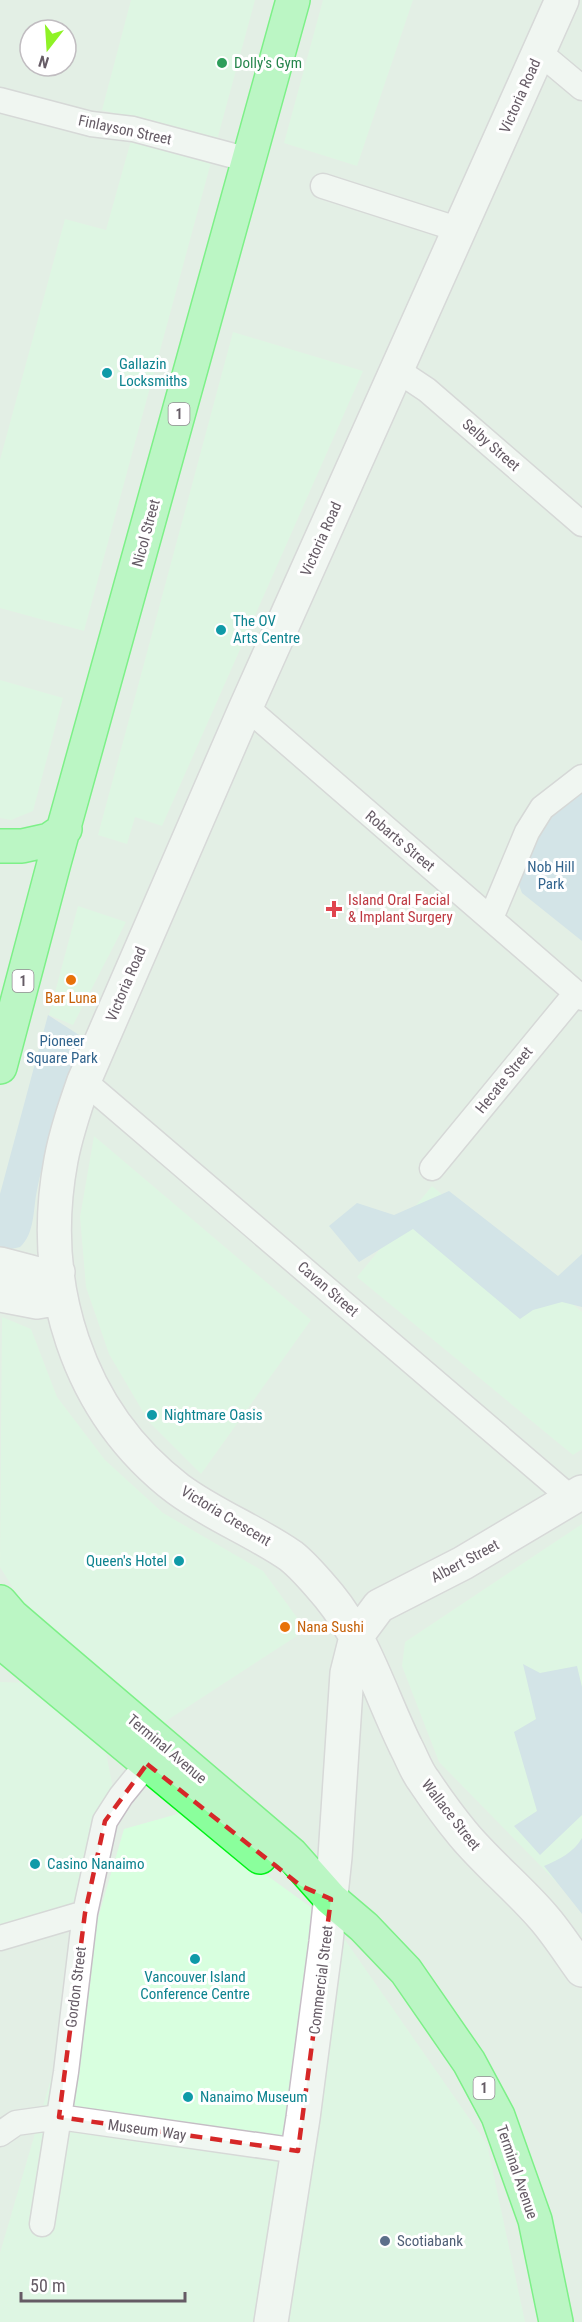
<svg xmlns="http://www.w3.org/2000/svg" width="582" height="2322" font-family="'Roboto Condensed',sans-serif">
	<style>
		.commercial { fill: #d8ffdf }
		.green { fill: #bed7e8 }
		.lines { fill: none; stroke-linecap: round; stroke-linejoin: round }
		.street-casing { stroke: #c5bdc5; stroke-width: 27 }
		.secondary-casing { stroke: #c7bec7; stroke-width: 36 }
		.highway-casing { stroke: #00f217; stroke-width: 36 }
		.street { stroke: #fff; stroke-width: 24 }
		.secondary { stroke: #fff; stroke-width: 33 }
		.highway { stroke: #8aff9c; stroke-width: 33 }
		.marked { fill: none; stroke: #d62828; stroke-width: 4.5; stroke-dasharray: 12 8; stroke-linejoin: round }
		.leisure-dot { fill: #2e9e5b; stroke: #fff; stroke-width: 2 }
		.culture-dot { fill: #0f9aa8; stroke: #fff; stroke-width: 2 }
		.health-dot { fill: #e0444e; stroke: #fff; stroke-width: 2 }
		.food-dot { fill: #e8710a; stroke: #fff; stroke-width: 2 }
		.service-dot { fill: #5c6f8a; stroke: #fff; stroke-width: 2 }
		.labels { text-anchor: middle; stroke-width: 6; stroke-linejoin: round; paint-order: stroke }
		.shield { fill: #fff; stroke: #938c93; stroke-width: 1.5 }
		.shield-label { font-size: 14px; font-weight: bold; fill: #655b65 }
		.leisure-label { font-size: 15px; fill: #27864d; stroke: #fff; text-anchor: start }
		.street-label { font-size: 15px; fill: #655b65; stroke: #fff }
		.culture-label { font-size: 15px; fill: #0d838f; stroke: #fff; text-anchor: start }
		.park-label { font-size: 15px; fill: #32648d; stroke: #fff }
		.health-label { font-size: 15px; fill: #be3a42; stroke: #fff; text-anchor: start }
		.food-label { font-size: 15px; fill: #c56008; stroke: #fff }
		.service-label { font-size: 15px; fill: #4e5e75; stroke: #fff; text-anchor: start }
	</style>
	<rect width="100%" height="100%" fill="#e3efe5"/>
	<path class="commercial" d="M 131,0 L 255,0 L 84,631 L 0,608 L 0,460 L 65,219 L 106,230 L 137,119 L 102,110 Z
		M 323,0 L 413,0 L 357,166 L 284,143 Z
		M 233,332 L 363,371 L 162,826 L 135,817 L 127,844 L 98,835 Z
		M 0,680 L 63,698 L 33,811 L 11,820 L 0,818 Z
		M 78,906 L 126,922 L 73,1025 L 49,1015 Z
		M 94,1136 L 311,1320 L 201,1474 L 149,1422 L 109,1354 L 86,1287 L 80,1217 Z
		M 432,1186 L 582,1312 L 582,1449 L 573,1455 L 357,1277 Z
		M 2,1317 L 31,1329 L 57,1397 L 105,1460 L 163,1513 L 263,1571 L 306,1630 L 163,1723 L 20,1599 L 0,1567 Z
		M 582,1524 L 582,1911 L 576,1902 L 439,1762 L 402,1666 L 405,1642 Z
		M 0,1682 L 32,1683 L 79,1725 L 106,1753 L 112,1783 L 111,1808 L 94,1904 L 0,1931 Z
		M 181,1813 L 334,1924 L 487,2144 L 525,2322 L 0,2322 L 0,2253 L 124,1829 Z"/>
	<path class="green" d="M 582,783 L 582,941 L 522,893 L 516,877 L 544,816 Z
		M 48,1015 L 90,1042 C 70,1090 47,1138 37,1190 C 33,1209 35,1234 20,1247 L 7,1250 L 0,1246 L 0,1194 Z
		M 449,1191 L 558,1276 L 582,1254 L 582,1307 L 562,1302 L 533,1310 L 520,1319 L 413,1229 L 359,1262 L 329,1226 L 357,1203 L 394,1215 Z
		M 523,1664 L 540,1673 L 577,1666 L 582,1687 L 582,1815 L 540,1855 L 514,1826 L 537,1811 L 514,1732 L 536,1719 Z
		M 582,1838 L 582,1914 L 544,1866 C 560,1859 573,1853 582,1838 Z"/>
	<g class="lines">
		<g class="street-casing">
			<path id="street" d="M 539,52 L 582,88
				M 0,100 L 91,124 L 133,129 L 249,160
				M 323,186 L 460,230
				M 397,370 L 427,390 L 582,524
				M 246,707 L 582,998
				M 491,918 L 527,832 L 542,808 L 582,777
				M 84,1081 L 572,1499
				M 432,1168 L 576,993
				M 0,1938 L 85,1913
				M 0,2134 L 16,2123 L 59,2117 L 298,2151
				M 42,2224 L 66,2072 L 85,1913 L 105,1821 L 121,1796 L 147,1764"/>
		</g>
		<g class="secondary-casing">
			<path id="secondary" d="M 562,0 L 246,707 L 84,1081 C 75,1107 66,1133 61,1160 C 38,1283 76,1411 178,1489 C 213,1515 255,1531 291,1556 C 305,1567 317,1582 329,1596 C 365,1640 381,1696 406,1747 C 412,1758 416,1771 424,1781 C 436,1799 449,1817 463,1834 C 487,1863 518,1888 543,1917 C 557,1933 569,1952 582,1970
				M 0,1264 L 38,1274 L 58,1272
				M 0,1295 L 37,1302 L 61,1298
				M 271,2322 L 303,2118 L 326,1942 L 335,1857 L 347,1673 L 356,1637 L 379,1606 L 463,1563 L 582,1492"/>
		</g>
		<g class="highway-casing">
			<path id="highway" d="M 0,846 L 22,846 L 49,840 L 65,829
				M 0,1067 L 54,863 L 293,0
				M 0,1602 L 12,1616 L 55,1653 L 291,1854 L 331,1899 L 364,1927 L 406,1971 L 469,2062 L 498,2116 L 535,2220 L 556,2322
				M 0,1641 L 260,1857"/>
		</g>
		<use href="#street" class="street"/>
		<use href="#secondary" class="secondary"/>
		<use href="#highway" class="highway"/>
	</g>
	<path d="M0 0H582V2322H0ZM 147,1764 L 301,1886 L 331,1899 L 298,2151 L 59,2117 L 85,1913 L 105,1821 Z" fill="#e3efe5" fill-opacity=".55" fill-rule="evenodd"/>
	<path class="marked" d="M 147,1764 L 301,1886 L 331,1899 L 298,2151 L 59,2117 L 85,1913 L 105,1821 Z"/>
	<circle class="leisure-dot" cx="222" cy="63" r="6"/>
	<g class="culture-dot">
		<circle cx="107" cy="373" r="6"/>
		<circle cx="221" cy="630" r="6"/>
		<circle cx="152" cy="1415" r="6"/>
		<circle cx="179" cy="1561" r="6"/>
		<circle cx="35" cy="1864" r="6"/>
		<circle cx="195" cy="1959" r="6"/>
		<circle cx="188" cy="2097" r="6"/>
	</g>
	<path class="health-dot" d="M331 900h6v6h6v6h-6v6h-6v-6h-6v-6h6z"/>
	<g class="food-dot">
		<circle cx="71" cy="980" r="6"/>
		<circle cx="285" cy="1627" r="6"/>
	</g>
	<circle class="service-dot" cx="385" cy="2241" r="6"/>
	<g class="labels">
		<g class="shield">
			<rect x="168.5" y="403" width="21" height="22" rx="4.5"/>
			<rect x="12.5" y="970" width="21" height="22" rx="4.5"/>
			<rect x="473.5" y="2077" width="21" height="22" rx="4.5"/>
		</g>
		<g class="shield-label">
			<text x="179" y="419">1</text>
			<text x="23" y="986">1</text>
			<text x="484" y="2093">1</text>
		</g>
		<g class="leisure-label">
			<text x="234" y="68">Dolly's Gym</text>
		</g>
		<g class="street-label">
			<text transform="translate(520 96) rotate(-66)" y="5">Victoria Road</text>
			<text transform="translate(125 130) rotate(12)" y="5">Finlayson Street</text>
			<text transform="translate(491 445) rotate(41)" y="5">Selby Street</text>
			<text transform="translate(146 533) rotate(-75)" y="5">Nicol Street</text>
			<text transform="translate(321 539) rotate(-66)" y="5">Victoria Road</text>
			<text transform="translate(400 841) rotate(40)" y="5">Robarts Street</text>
			<text transform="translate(126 984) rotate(-67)" y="5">Victoria Road</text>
			<text transform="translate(504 1080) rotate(-51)" y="5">Hecate Street</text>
			<text transform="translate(328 1289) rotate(41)" y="5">Cavan Street</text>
			<text transform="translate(226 1516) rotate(31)" y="5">Victoria Crescent</text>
			<text transform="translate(465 1561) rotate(-28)" y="5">Albert Street</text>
			<text transform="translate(167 1749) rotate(40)" y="5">Terminal Avenue</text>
			<text transform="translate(451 1815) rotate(52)" y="5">Wallace Street</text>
			<text transform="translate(321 1980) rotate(-83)" y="5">Commercial Street</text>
			<text transform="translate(76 1987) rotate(-83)" y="5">Gordon Street</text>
			<text transform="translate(147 2130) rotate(8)" y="5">Museum Way</text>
			<text transform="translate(517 2172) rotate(71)" y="5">Terminal Avenue</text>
		</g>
		<g class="culture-label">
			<text x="119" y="369">Gallazin<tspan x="119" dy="17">Locksmiths</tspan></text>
			<text x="233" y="626">The OV<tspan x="233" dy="17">Arts Centre</tspan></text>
			<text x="164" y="1420">Nightmare Oasis</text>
			<text x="167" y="1566" text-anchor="end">Queen's Hotel</text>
			<text x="47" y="1869">Casino Nanaimo</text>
			<text x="195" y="1982" text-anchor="middle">Vancouver Island<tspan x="195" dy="17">Conference Centre</tspan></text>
			<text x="200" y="2102">Nanaimo Museum</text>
		</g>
		<g class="park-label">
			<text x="551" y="872">Nob Hill<tspan x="551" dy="17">Park</tspan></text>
			<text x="62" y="1046">Pioneer<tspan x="62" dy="17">Square Park</tspan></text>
		</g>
		<g class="health-label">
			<text x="348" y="905">Island Oral Facial<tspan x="348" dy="17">&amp; Implant Surgery</tspan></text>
		</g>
		<g class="food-label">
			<text x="71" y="1003">Bar Luna</text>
			<text x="297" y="1632" text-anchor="start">Nana Sushi</text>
		</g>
		<g class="service-label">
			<text x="397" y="2246">Scotiabank</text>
		</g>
	</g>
	<g transform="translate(48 48) rotate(197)"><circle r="28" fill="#ffffff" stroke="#c1bdc1" stroke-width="1.5"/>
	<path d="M0-4.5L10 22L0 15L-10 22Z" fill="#8ff226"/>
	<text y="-9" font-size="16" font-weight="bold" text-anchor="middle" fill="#655b65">N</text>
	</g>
	<path d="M21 2292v9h164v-9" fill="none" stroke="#655b65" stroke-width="3"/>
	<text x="30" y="2292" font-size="18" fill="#655b65" stroke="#ffffff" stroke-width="4.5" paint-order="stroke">50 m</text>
</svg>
